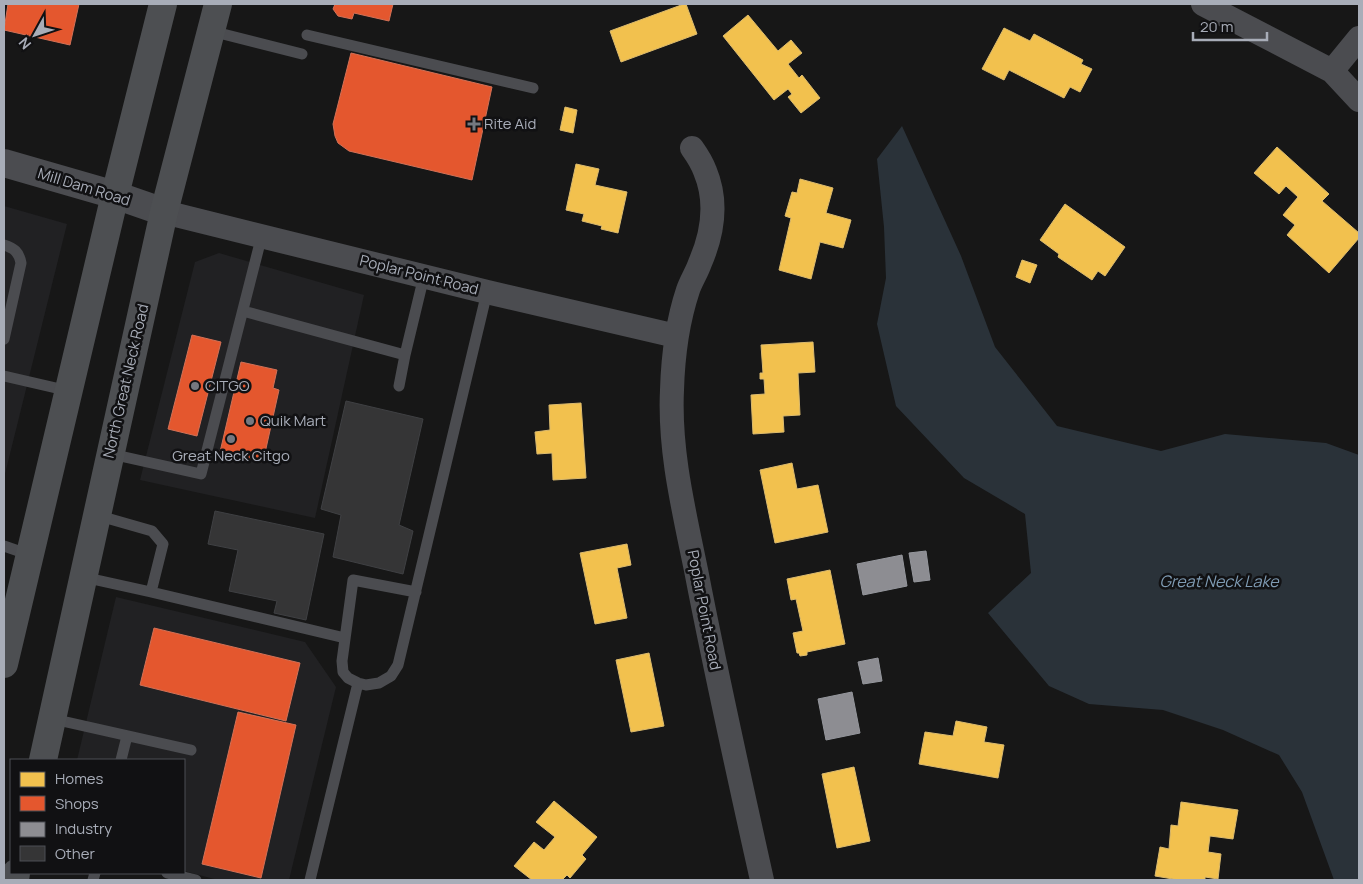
<svg xmlns="http://www.w3.org/2000/svg" width="1363" height="884" font-family="Manrope,sans-serif">
	<style>
		.built { fill: #212123 }
		.water { fill: #2a3239 }
		.homes { fill: #f2c14e; stroke: #dcbb6e }
		.shops { fill: #e4572e; stroke: #d27157 }
		.industry { fill: #8d8d92; stroke: #95979d }
		.building { fill: #353536; stroke: #3f4043 }
		.lines { fill: none; stroke-linecap: round; stroke-linejoin: round }
		.service { stroke: #4b4c50; stroke-width: 11 }
		.minor { stroke: #4b4c50; stroke-width: 24 }
		.tertiary { stroke: #4b4c50; stroke-width: 28 }
		.primary { stroke: #4d4f52; stroke-width: 28 }
		.poi-dot { fill: #757880; stroke: #111113; stroke-width: 2 }
		.labels { text-anchor: middle; stroke-width: 5; stroke-linejoin: round; paint-order: stroke }
		.poi-label { font-size: 15px; fill: #a8adb8; stroke: #111113; text-anchor: start }
		.street-label { font-size: 15px; fill: #a8adb8; stroke: #111113 }
		.water-label { font-size: 16px; font-style: italic; fill: #7f9bb3; stroke: #111113 }
	</style>
	<rect width="100%" height="100%" fill="#171717"/>
	<path class="built" d="M 4,206 L 67,224 L 4,478 Z
		M 219,253 L 364,295 L 315,518 L 140,480 L 195,262 Z
		M 116,597 L 305,642 L 336,687 L 289,880 L 218,880 L 184,871 L 184,760 L 77,760 Z"/>
	<path class="water" d="M 902,126 L 961,256 L 995,347 L 1057,426 L 1161,451 L 1225,434 L 1326,443 L 1359,455 L 1359,880 L 1334,880 L 1302,792 L 1279,755 L 1223,730 L 1163,710 L 1089,704 L 1049,686 L 988,613 L 1031,573 L 1025,514 L 964,478 L 896,406 L 877,324 L 886,278 L 884,227 L 877,159 Z"/>
	<path class="homes" d="M 684,4 L 686,4 L 697,34 L 621,62 L 610,31 Z
		M 748,15 L 778,51 L 791,40 L 802,53 L 788,64 L 799,78 L 802,75 L 820,98 L 801,113 L 788,97 L 792,94 L 788,89 L 774,100 L 723,36 Z
		M 1004,28 L 1030,41 L 1034,34 L 1083,60 L 1081,64 L 1092,69 L 1080,92 L 1070,87 L 1064,98 L 1009,70 L 1004,80 L 982,69 Z
		M 565,107 L 577,110 L 573,133 L 560,130 Z
		M 1277,147 L 1329,194 L 1322,201 L 1359,233 L 1359,238 L 1329,273 L 1287,235 L 1295,225 L 1283,215 L 1298,197 L 1286,186 L 1279,194 L 1254,173 Z
		M 576,164 L 599,169 L 595,185 L 627,192 L 618,233 L 601,229 L 602,226 L 582,221 L 584,214 L 566,210 Z
		M 800,179 L 833,188 L 826,213 L 851,220 L 843,248 L 820,242 L 811,279 L 779,270 L 791,218 L 785,216 L 792,192 L 797,193 Z
		M 1065,204 L 1125,247 L 1105,276 L 1098,271 L 1092,280 L 1058,257 L 1059,254 L 1040,240 Z
		M 1022,260 L 1037,265 L 1030,283 L 1016,277 Z
		M 813,342 L 815,372 L 798,373 L 800,415 L 783,416 L 784,432 L 753,434 L 751,395 L 765,394 L 764,379 L 760,379 L 760,373 L 763,373 L 761,345 Z
		M 581,403 L 586,478 L 553,480 L 552,453 L 537,454 L 535,432 L 550,430 L 549,405 Z
		M 792,463 L 797,489 L 818,485 L 828,532 L 775,543 L 760,470 Z
		M 627,544 L 631,565 L 617,568 L 627,618 L 595,624 L 580,553 Z
		M 830,570 L 845,644 L 807,652 L 807,655 L 800,656 L 799,653 L 797,653 L 793,633 L 803,631 L 796,599 L 791,600 L 787,579 Z
		M 649,653 L 664,726 L 631,732 L 616,660 Z
		M 956,721 L 987,727 L 984,742 L 1004,745 L 998,778 L 919,764 L 925,732 L 953,736 Z
		M 854,767 L 870,841 L 837,848 L 822,774 Z
		M 554,801 L 597,837 L 582,855 L 586,859 L 570,878 L 567,875 L 562,880 L 532,880 L 514,866 L 534,842 L 544,850 L 555,837 L 536,822 Z
		M 1181,802 L 1238,810 L 1233,839 L 1210,836 L 1208,852 L 1221,854 L 1218,879 L 1205,877 L 1205,880 L 1179,880 L 1155,876 L 1160,847 L 1169,849 L 1171,825 L 1178,826 Z"/>
	<path class="shops" d="M 8,4 L 79,4 L 70,45 L 4,30 Z
		M 335,4 L 393,4 L 389,21 L 354,13 L 352,19 L 338,16 L 333,9 Z
		M 351,53 L 492,87 L 472,180 L 349,151 L 338,143 L 335,136 L 333,124 Z
		M 192,335 L 221,342 L 197,436 L 168,429 Z
		M 241,362 L 277,370 L 273,388 L 279,390 L 263,462 L 220,452 Z
		M 154,628 L 300,663 L 286,721 L 140,685 Z
		M 238,712 L 296,725 L 261,878 L 202,864 Z"/>
	<path class="industry" d="M 926,551 L 930,580 L 914,582 L 909,553 Z
		M 902,555 L 907,586 L 863,595 L 857,564 Z
		M 878,658 L 882,681 L 863,684 L 858,662 Z
		M 852,692 L 860,733 L 826,740 L 818,699 Z"/>
	<path class="building" d="M 346,401 L 423,419 L 399,525 L 413,531 L 403,574 L 333,557 L 341,515 L 321,509 Z
		M 215,511 L 324,534 L 306,620 L 274,613 L 277,601 L 229,591 L 238,550 L 208,544 Z"/>
	<g class="lines">
		<path class="service" d="M 211,31 L 302,54
			M 307,35 L 533,88
			M 4,245 C 14,248 19,252 21,263 L 4,339
			M 243,311 L 405,355
			M 4,376 L 69,391
			M 399,386 L 405,355 L 424,276
			M 111,454 L 201,474 L 262,235
			M 4,546 L 30,555
			M 83,577 L 151,592 L 163,544 L 152,531 L 96,515
			M 151,592 L 345,638
			M 416,592 L 353,580 L 342,661 L 343,672 L 348,678 L 358,683 L 366,685 L 379,683 L 391,676 L 398,665 L 487,292
			M 53,719 L 191,750
			M 121,760 L 127,736
			M 167,873 L 196,880
			M 93,880 L 95,873
			M 310,880 L 358,683"/>
		<path class="minor" d="M 1203,4 L 1332,71 L 1359,100
			M 1332,71 L 1359,38
			M 692,148 C 697,155 702,163 705,171 C 718,202 713,233 700,263 C 697,272 691,281 688,290 C 677,323 673,356 672,390 C 669,451 684,511 696,570 C 716,674 739,777 762,880
			M 164,212 L 487,292 L 676,336"/>
		<path class="tertiary" d="M 4,163 L 115,195 L 164,212"/>
		<path class="primary" d="M 4,664 L 115,195 L 163,4
			M 43,760 L 164,212 L 218,4
			M 15,880 L 16,873"/>
	</g>
	<g class="poi-dot">
		<path d="M471.5 116.5h5v5h5v5h-5v5h-5v-5h-5v-5h5z"/>
		<circle cx="195" cy="386" r="5"/>
		<circle cx="250" cy="421" r="5"/>
		<circle cx="231" cy="439" r="5"/>
	</g>
	<g class="labels">
		<g class="poi-label">
			<text x="484" y="129">Rite Aid</text>
			<text x="205" y="391">CITGO</text>
			<text x="260" y="426">Quik Mart</text>
			<text x="231" y="461" text-anchor="middle">Great Neck Citgo</text>
		</g>
		<g class="street-label">
			<text transform="translate(84 187) rotate(17)" y="5">Mill Dam Road</text>
			<text transform="translate(419 275) rotate(14)" y="5">Poplar Point Road</text>
			<text transform="translate(126 381) rotate(-77)" y="5">North Great Neck Road</text>
			<text transform="translate(704 610) rotate(79)" y="5">Poplar Point Road</text>
		</g>
		<g class="water-label">
			<text x="1219" y="587">Great Neck Lake</text>
		</g>
	</g>
	<rect width="1363" height="884" fill="none" stroke="#a8adb8" stroke-width="10"/>
	<rect x="10" y="759" width="175" height="115" fill="#111113" stroke="#4d4f55"/>
	<rect x="20" y="772" width="25" height="15" fill="#f2c14e" stroke="#4d4f55"/>
	<text x="55" y="784" font-size="15" fill="#a8adb8">Homes</text>
	<rect x="20" y="796" width="25" height="15" fill="#e4572e" stroke="#4d4f55"/>
	<text x="55" y="809" font-size="15" fill="#a8adb8">Shops</text>
	<rect x="20" y="822" width="25" height="15" fill="#8d8d92" stroke="#4d4f55"/>
	<text x="55" y="834" font-size="15" fill="#a8adb8">Industry</text>
	<rect x="20" y="846" width="25" height="15" fill="#353536" stroke="#4d4f55"/>
	<text x="55" y="859" font-size="15" fill="#a8adb8">Other</text>
	<g transform="translate(35 35) rotate(230)" stroke="#111113" stroke-width="4" paint-order="stroke">
	<path d="M0-4L9 19L0 12L-9 19Z" fill="#a8adb8"/>
	<text y="-8" font-size="14" font-weight="bold" text-anchor="middle" fill="#a8adb8">N</text>
	</g>
	<path d="M1193 32v8h74v-8" fill="none" stroke="#a8adb8" stroke-width="2.5"/>
	<text x="1200" y="32" font-size="15" fill="#a8adb8" stroke="#111113" stroke-width="4" paint-order="stroke">20 m</text>
</svg>
